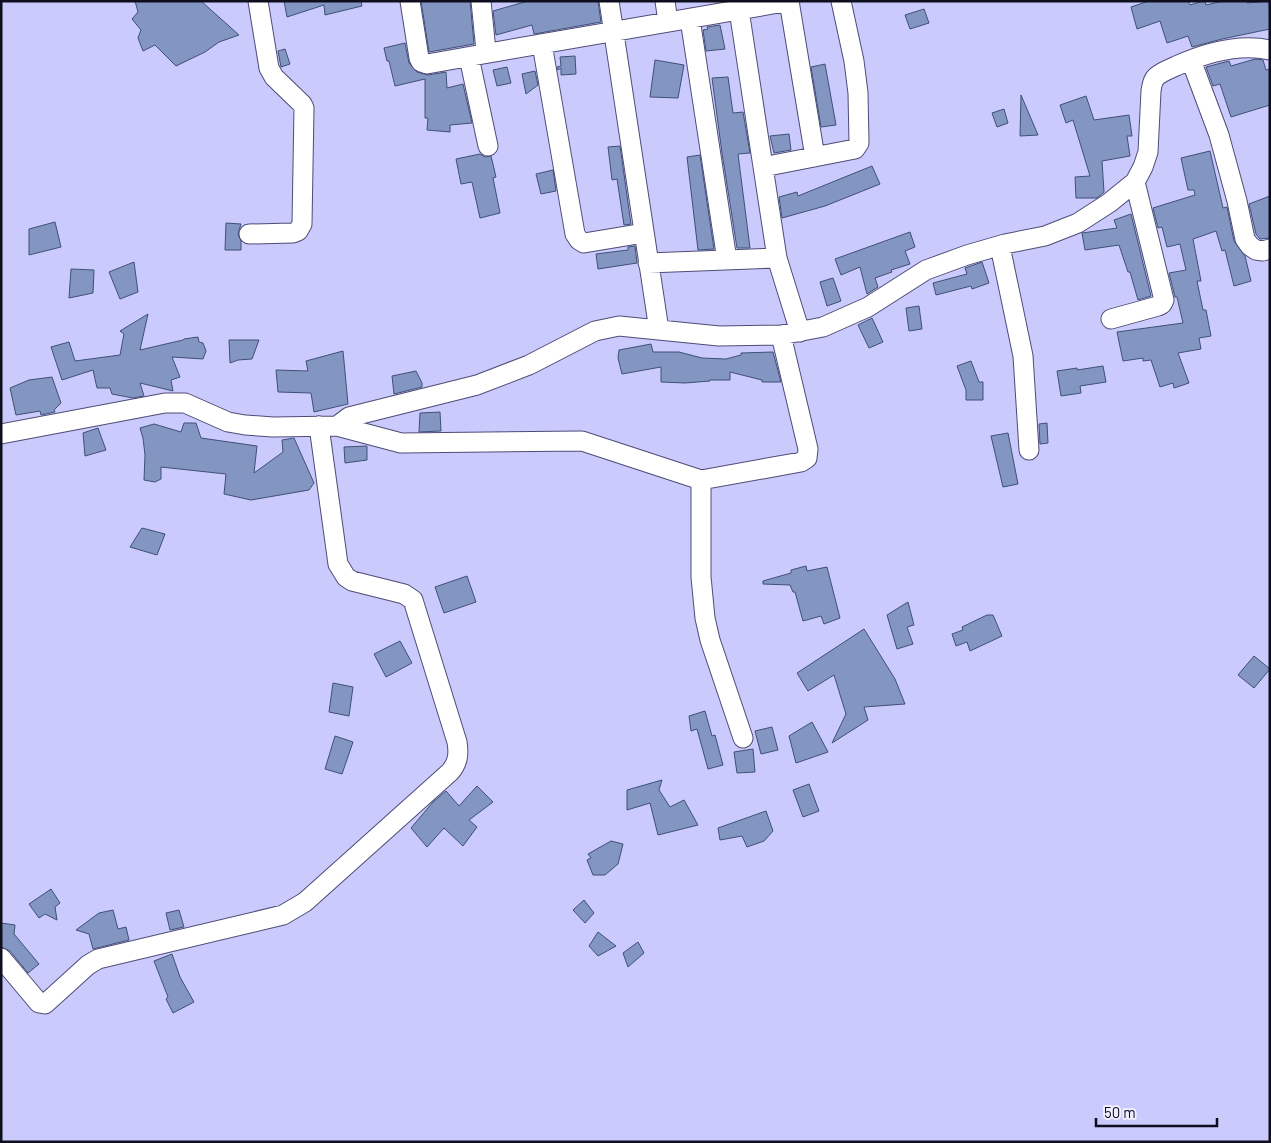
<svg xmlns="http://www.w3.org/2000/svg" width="1271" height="1143" font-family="Barlow,sans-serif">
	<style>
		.building { fill: #8396c2; stroke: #3f5077 }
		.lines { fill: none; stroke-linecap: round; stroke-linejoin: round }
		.minor-casing { stroke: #4e4c76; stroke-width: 21 }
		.minor { stroke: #fff; stroke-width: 19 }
	</style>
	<rect width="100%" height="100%" fill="#cbcafc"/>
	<path class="building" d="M 135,1 L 201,1 L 239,35 L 219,42 L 205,52 L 176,66 L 155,45 L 143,51 L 138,38 L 141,30 L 132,19 L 138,12 Z
		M 284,1 L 361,1 L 362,6 L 325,15 L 324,5 L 287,17 Z
		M 421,1 L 470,1 L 474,44 L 429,52 Z
		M 528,1 L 598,1 L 601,22 L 534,34 L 532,25 L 496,35 L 493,11 Z
		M 1149,1 L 1188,1 L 1190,5 L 1203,1 L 1205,1 L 1206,5 L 1223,1 L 1247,1 L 1247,3 L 1269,1 L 1270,29 L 1222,39 L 1192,47 L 1188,36 L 1167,43 L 1160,21 L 1137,29 L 1131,7 Z
		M 924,9 L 929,23 L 910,29 L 905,15 Z
		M 720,25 L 725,49 L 706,51 L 703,30 L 708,29 L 707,27 Z
		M 405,43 L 409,63 L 417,72 L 428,75 L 446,72 L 447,88 L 463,84 L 472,123 L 450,125 L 450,132 L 427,130 L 428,118 L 425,118 L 425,79 L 395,86 L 389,61 L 387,61 L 384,48 Z
		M 285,49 L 290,64 L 281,67 L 278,51 Z
		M 575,56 L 576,74 L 561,75 L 561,68 L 558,70 L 557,67 L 561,66 L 560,57 Z
		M 1255,59 L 1263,60 L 1266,70 L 1270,69 L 1270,105 L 1231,117 L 1220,84 L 1213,86 L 1206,67 L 1229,61 L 1231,66 Z
		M 655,60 L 684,65 L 678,98 L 650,97 Z
		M 825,64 L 836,125 L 821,127 L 811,67 Z
		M 507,67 L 511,83 L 497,86 L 493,70 Z
		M 535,71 L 538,85 L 526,94 L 522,74 Z
		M 728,77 L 733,113 L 743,112 L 750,153 L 738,154 L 750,248 L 737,248 L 722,153 L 712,78 Z
		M 1021,95 L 1038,135 L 1020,136 Z
		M 1086,96 L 1094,120 L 1129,115 L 1132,136 L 1127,136 L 1130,156 L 1102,161 L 1104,192 L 1097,198 L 1076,198 L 1075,177 L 1090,176 L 1073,120 L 1066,123 L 1060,105 Z
		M 1004,109 L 1008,123 L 997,127 L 992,113 Z
		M 789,134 L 791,150 L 774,153 L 770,136 Z
		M 620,146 L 631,224 L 624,225 L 617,179 L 612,180 L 608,147 Z
		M 1210,151 L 1223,208 L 1227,207 L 1234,241 L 1245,256 L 1251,281 L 1234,286 L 1225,250 L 1222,251 L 1216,231 L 1193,239 L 1201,281 L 1197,281 L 1203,310 L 1206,310 L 1211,336 L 1199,338 L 1201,349 L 1178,353 L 1189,383 L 1174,388 L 1173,383 L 1160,387 L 1151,360 L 1143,361 L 1143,358 L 1123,361 L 1117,332 L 1183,323 L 1177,297 L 1175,297 L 1169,273 L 1186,270 L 1180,244 L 1167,247 L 1162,227 L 1158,228 L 1153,208 L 1195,195 L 1194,190 L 1188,190 L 1181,158 Z
		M 480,154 L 485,157 L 491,156 L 496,177 L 493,178 L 500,213 L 480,218 L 472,182 L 461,184 L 456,159 Z
		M 700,155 L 714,249 L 698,250 L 687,157 Z
		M 872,166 L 880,184 L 825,206 L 782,218 L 779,197 L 797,192 L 798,196 Z
		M 553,170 L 556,191 L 541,194 L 536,174 Z
		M 1270,196 L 1270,238 L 1260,239 L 1256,234 L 1249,204 Z
		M 1131,214 L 1151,296 L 1138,300 L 1130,272 L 1128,272 L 1119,245 L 1085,250 L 1082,233 L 1117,228 L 1114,220 Z
		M 55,222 L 61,247 L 29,255 L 29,229 Z
		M 226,223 L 241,224 L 238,234 L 241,241 L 241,250 L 225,250 Z
		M 910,232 L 915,247 L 905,251 L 910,264 L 891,270 L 892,272 L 875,278 L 878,287 L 867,294 L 860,267 L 841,275 L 835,259 Z
		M 635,246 L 637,263 L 598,269 L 596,254 L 628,250 L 628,247 Z
		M 134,262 L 138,292 L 120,299 L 109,272 Z
		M 982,262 L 989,283 L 972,289 L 971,286 L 936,295 L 933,283 L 967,274 L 965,268 Z
		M 71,269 L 94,270 L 93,293 L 69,298 Z
		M 833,278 L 841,301 L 827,306 L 820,282 Z
		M 919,306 L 922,329 L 909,331 L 906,308 Z
		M 148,314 L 140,350 L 183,340 L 184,339 L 198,337 L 199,342 L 203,343 L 206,351 L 203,359 L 172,357 L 180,377 L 171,380 L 173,391 L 140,383 L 144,396 L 133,398 L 112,394 L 110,388 L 97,388 L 93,370 L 62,380 L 51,347 L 69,342 L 75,361 L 120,355 L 124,334 L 120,331 Z
		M 872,318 L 883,342 L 869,348 L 858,325 Z
		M 229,340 L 259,340 L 252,359 L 238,360 L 230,363 Z
		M 651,344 L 653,352 L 679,352 L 702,358 L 726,359 L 741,355 L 741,353 L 773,352 L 781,382 L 762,382 L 762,380 L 730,372 L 730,380 L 710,380 L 710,381 L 685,383 L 661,382 L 661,367 L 622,374 L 618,358 L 619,350 Z
		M 343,351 L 348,404 L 314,412 L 311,393 L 278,392 L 276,370 L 308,371 L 306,361 Z
		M 971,361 L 979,382 L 983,382 L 983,400 L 966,400 L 966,390 L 957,366 Z
		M 1103,366 L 1106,382 L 1080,386 L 1081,393 L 1061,396 L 1057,371 L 1077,368 L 1077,370 Z
		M 416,371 L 422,383 L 422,387 L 394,394 L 392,376 Z
		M 52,377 L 61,403 L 54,410 L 55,412 L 41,415 L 40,411 L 16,415 L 10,388 L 29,380 Z
		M 440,412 L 441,431 L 419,432 L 420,413 Z
		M 184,423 L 196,423 L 201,438 L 257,446 L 254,473 L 283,452 L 282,440 L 294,438 L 314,483 L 309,490 L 251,500 L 224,494 L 226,474 L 161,467 L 161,479 L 155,482 L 144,480 L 145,455 L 143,438 L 140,428 L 154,424 L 181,432 Z
		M 1047,423 L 1048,443 L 1040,444 L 1039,424 Z
		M 98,428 L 106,450 L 85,456 L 83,433 Z
		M 1008,433 L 1018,484 L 1003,487 L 991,436 Z
		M 367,446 L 367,460 L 345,463 L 344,447 Z
		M 142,528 L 165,534 L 157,555 L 130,547 Z
		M 806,566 L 807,571 L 827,567 L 840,618 L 824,624 L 821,616 L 803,621 L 795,592 L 793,592 L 790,585 L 763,584 L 763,581 L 791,573 L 791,570 Z
		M 467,576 L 476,602 L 444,613 L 435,587 Z
		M 908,602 L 914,625 L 907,627 L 913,644 L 897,649 L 887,615 Z
		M 987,615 L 993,615 L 1002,636 L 970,651 L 967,642 L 956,646 L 952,634 L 963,630 L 962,627 Z
		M 864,629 L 895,679 L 905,704 L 864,707 L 868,720 L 832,743 L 846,714 L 834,675 L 808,691 L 797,673 Z
		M 400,641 L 412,663 L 386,677 L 374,654 Z
		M 1254,656 L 1270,669 L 1254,688 L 1238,675 Z
		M 333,683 L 353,687 L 349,716 L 329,712 Z
		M 705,711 L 712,736 L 715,735 L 723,765 L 708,769 L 697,729 L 691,731 L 689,716 Z
		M 812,722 L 828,752 L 796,763 L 789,736 Z
		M 772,727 L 778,750 L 761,754 L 755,731 Z
		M 335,736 L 353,742 L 342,774 L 325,769 Z
		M 753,749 L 755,772 L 737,773 L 734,752 Z
		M 662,780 L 659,790 L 670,807 L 684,800 L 698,825 L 658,835 L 650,803 L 627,810 L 627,790 Z
		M 809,784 L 819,811 L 803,817 L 793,790 Z
		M 477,786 L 493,802 L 469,820 L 477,827 L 463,846 L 444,828 L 427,847 L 411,828 L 433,802 L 446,791 L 459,806 Z
		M 766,811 L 773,831 L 764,841 L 747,847 L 742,836 L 720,840 L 718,828 Z
		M 611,841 L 623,844 L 618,864 L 605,875 L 593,875 L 587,860 L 591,858 L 588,854 Z
		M 51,889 L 60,903 L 55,907 L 57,920 L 45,914 L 39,918 L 29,904 Z
		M 584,900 L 594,913 L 585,923 L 573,910 Z
		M 113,910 L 118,929 L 126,927 L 129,940 L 93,949 L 89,934 L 76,930 L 99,913 Z
		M 179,910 L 184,927 L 170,930 L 166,913 Z
		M 1,923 L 15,925 L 14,934 L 39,964 L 28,973 L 10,951 L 1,947 Z
		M 598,932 L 616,946 L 598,956 L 589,946 Z
		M 638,942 L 644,953 L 628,967 L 623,953 Z
		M 172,954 L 180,977 L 194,1002 L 173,1013 L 166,999 L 168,997 L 154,961 Z"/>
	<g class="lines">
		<g class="minor-casing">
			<path id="minor" d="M 410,1 L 419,58 L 421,62 L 427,64 L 489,53
				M 481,1 L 486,51 L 489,53 L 790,1
				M 609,1 L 659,330
				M 665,1 L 668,22
				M 789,1 L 815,157
				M 739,10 L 777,258
				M 690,19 L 727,260
				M 542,44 L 575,234 L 579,240 L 584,243 L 644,233
				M 469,57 L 488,146
				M 1191,60 L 1219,135 L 1237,201 L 1245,239 L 1250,246 L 1256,250 L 1263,251 L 1270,249
				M 763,167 L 855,149 L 859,143 L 858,93 L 854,61 L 841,1
				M 249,234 L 293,233 L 298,231 L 302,224 L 304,108 L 302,104 L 274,77 L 269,68 L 258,1
				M 1000,246 L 1023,356 L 1029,450
				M 648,263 L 777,258 L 800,332
				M 1111,319 L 1158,306 L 1162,304 L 1164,300 L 1135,182
				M 337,426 L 401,443 L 582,441 L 701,480 L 801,462 L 807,458 L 808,449 L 781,335
				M 1,434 L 165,403 L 185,403 L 228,422 L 245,425 L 273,427 L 337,426 L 349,417 L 477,385 L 529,365 L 595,331 L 619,326 L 719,336 L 781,335 L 823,327 L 868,307 L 926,270 L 967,255 L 1005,244 L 1045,236 L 1078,223 L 1109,203 L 1135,182 L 1143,167 L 1148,152 L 1151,91 C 1152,86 1152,81 1156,77 C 1161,72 1170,69 1176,66 C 1205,53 1239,43 1270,50
				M 701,480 L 701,577 L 705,618 L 710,640 L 743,738
				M 1,958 L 39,1003 L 45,1004 L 88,965 L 98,959 L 283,915 L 305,902 L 450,772 C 458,763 459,754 457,742 L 413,600 L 404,594 L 352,581 L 346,577 L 338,564 L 319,426"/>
		</g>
		<use href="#minor" class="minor"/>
	</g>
	<rect width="1271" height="1143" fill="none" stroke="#0f0e1f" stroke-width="5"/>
	<path d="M1096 1118v8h121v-8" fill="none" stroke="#0f0e1f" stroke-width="2.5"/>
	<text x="1104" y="1118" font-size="15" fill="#0f0e1f" stroke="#efefff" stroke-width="4" paint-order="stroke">50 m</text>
</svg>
